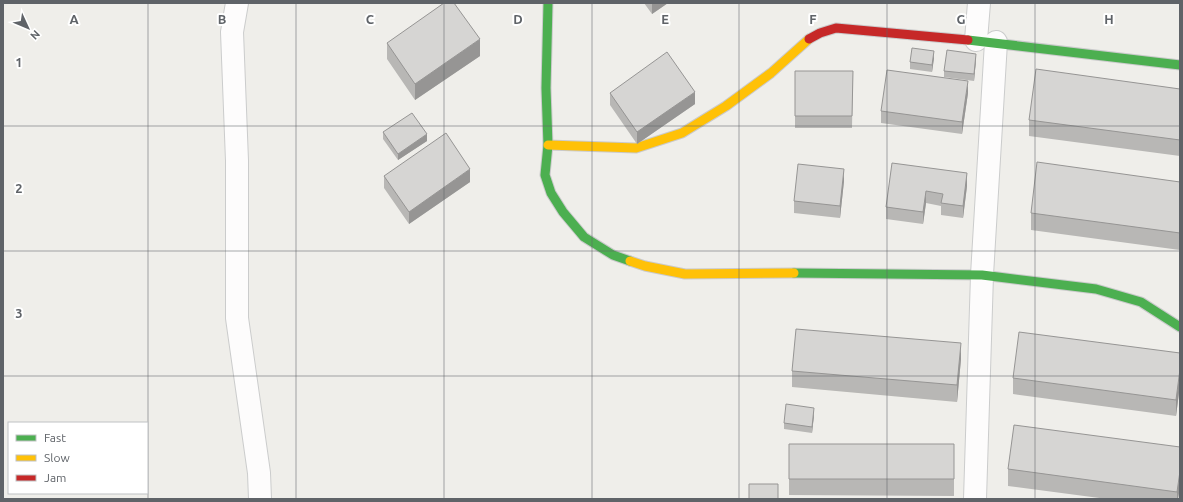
<svg xmlns="http://www.w3.org/2000/svg" width="1183" height="502" font-family="Ubuntu,sans-serif">
	<style>
		.lines { fill: none; stroke-linecap: round; stroke-linejoin: round }
		.street-casing { stroke: #cbcccc; stroke-width: 24 }
		.fast-casing { stroke: #cacacb; stroke-width: 11 }
		.slow-casing { stroke: #cacacb; stroke-width: 11 }
		.jam-casing { stroke: #cacacb; stroke-width: 11 }
		.street { stroke: #fdfcfc; stroke-width: 22 }
		.fast { stroke: #4caf50; stroke-width: 9 }
		.slow { stroke: #ffc107; stroke-width: 9 }
		.jam { stroke: #c62828; stroke-width: 9 }
		.wall { fill: #b8b7b5 }
		.shaded-wall { fill: #969594 }
		.building { fill: #d6d5d3; stroke: #969594 }
		.grid { fill: none; stroke: #5f6368; stroke-width: 1; stroke-opacity: 0.55 }
		.grid-label { font-size: 13px; text-anchor: middle; font-weight: bold; fill: #5f6368; stroke: #fff; stroke-width: 4; stroke-linejoin: round; paint-order: stroke }
	</style>
	<rect width="100%" height="100%" fill="#efeeea"/>
	<g class="lines">
		<g class="street-casing">
			<path id="street" d="M 237,3 L 232,32 L 237,161 L 237,318 L 259,473 L 260,499
				M 976,40 L 979,3
				M 975,499 L 982,275 L 996,42"/>
		</g>
		<g class="fast-casing">
			<path id="fast" d="M 548,3 L 546,88 L 548,145 L 545,175 L 551,193 L 563,212 L 584,237 L 613,255 L 630,261
				M 968,40 L 1180,65
				M 794,273 L 982,275 L 1096,289 L 1141,302 L 1180,327"/>
		</g>
		<g class="slow-casing">
			<path id="slow" d="M 548,145 L 636,148 L 682,133 L 726,106 L 771,73 L 809,39
				M 630,261 L 645,266 L 685,274 L 794,273"/>
		</g>
		<g class="jam-casing">
			<path id="jam" d="M 809,39 L 820,33 L 836,28 L 968,40"/>
		</g>
		<use href="#street" class="street"/>
		<use href="#fast" class="fast"/>
		<use href="#slow" class="slow"/>
		<use href="#jam" class="jam"/>
	</g>
	<path class="wall" d="M 644,3 L 668,3 L 652,14 Z
		M 387,43 L 480,56 L 415,100 L 387,59 Z
		M 934,58 L 932,72 L 910,69 L 910,62 Z
		M 976,60 L 974,81 L 944,77 L 944,71 Z
		M 795,71 L 853,71 L 852,128 L 795,128 Z
		M 1180,89 L 1180,156 L 1029,136 L 1029,120 Z
		M 610,93 L 695,104 L 637,144 L 610,105 Z
		M 968,93 L 962,134 L 881,123 L 881,111 Z
		M 383,132 L 427,141 L 398,160 L 383,139 Z
		M 967,173 L 967,186 L 963,218 L 941,215 L 941,206 L 926,203 L 923,224 L 886,219 L 886,207 Z
		M 384,176 L 470,182 L 409,224 L 384,188 Z
		M 844,181 L 840,218 L 794,213 L 794,201 Z
		M 1180,182 L 1180,250 L 1031,230 L 1031,213 Z
		M 1180,353 L 1180,385 L 1176,416 L 1013,394 L 1013,378 Z
		M 961,359 L 957,402 L 792,387 L 792,371 Z
		M 814,415 L 812,433 L 784,429 L 784,423 Z
		M 789,444 L 954,444 L 954,496 L 789,495 Z
		M 1180,447 L 1180,487 L 1178,499 L 1107,499 L 1008,486 L 1008,469 Z"/>
	<path class="shaded-wall" d="M 652,3 L 668,3 L 652,14 Z
		M 480,39 L 480,56 L 415,100 L 415,84 Z
		M 934,51 L 934,58 L 932,72 L 932,65 Z
		M 976,54 L 976,60 L 974,81 L 974,74 Z
		M 968,81 L 968,93 L 962,134 L 962,122 Z
		M 695,92 L 695,104 L 637,144 L 637,132 Z
		M 427,134 L 427,141 L 398,160 L 398,154 Z
		M 470,169 L 470,182 L 409,224 L 409,212 Z
		M 844,169 L 844,181 L 840,218 L 840,206 Z
		M 967,173 L 967,186 L 963,218 L 963,206 Z
		M 926,191 L 926,203 L 923,224 L 923,212 Z
		M 961,343 L 961,359 L 957,402 L 957,385 Z
		M 1180,369 L 1180,385 L 1176,416 L 1176,400 Z
		M 814,408 L 814,415 L 812,433 L 812,427 Z
		M 1180,471 L 1180,487 L 1178,499 L 1177,499 L 1177,492 Z"/>
	<path class="building" d="M 444,3 L 454,3 L 480,39 L 415,84 L 387,43 Z
		M 912,48 L 934,51 L 932,65 L 910,62 Z
		M 947,50 L 976,54 L 974,74 L 944,71 Z
		M 667,52 L 695,92 L 637,132 L 610,93 Z
		M 1036,69 L 1180,89 L 1180,140 L 1029,120 Z
		M 887,70 L 968,81 L 962,122 L 881,111 Z
		M 795,71 L 853,71 L 852,116 L 795,116 Z
		M 412,113 L 427,134 L 398,154 L 383,132 Z
		M 446,133 L 470,169 L 409,212 L 384,176 Z
		M 1037,162 L 1180,182 L 1180,233 L 1031,213 Z
		M 892,163 L 967,173 L 963,206 L 941,203 L 943,194 L 926,191 L 923,212 L 886,207 Z
		M 798,164 L 844,169 L 840,206 L 794,201 Z
		M 796,329 L 961,343 L 957,385 L 792,371 Z
		M 1019,332 L 1180,353 L 1180,369 L 1176,400 L 1013,378 Z
		M 786,404 L 814,408 L 812,427 L 784,423 Z
		M 1014,425 L 1180,447 L 1180,471 L 1177,492 L 1008,469 Z
		M 789,444 L 954,444 L 954,479 L 789,479 Z
		M 749,484 L 778,484 L 778,499 L 749,499 Z"/>
	<path class="grid" d="M 148,3 L 148,499M 296,3 L 296,499M 444,3 L 444,499M 592,3 L 592,499M 739,3 L 739,499M 887,3 L 887,499M 1035,3 L 1035,499M 3,126 L 1180,126M 3,251 L 1180,251M 3,376 L 1180,376"/>
	<g class="grid-label">
		<text x="74" y="24">A</text>
		<text x="222" y="24">B</text>
		<text x="370" y="24">C</text>
		<text x="518" y="24">D</text>
		<text x="665" y="24">E</text>
		<text x="813" y="24">F</text>
		<text x="961" y="24">G</text>
		<text x="1109" y="24">H</text>
		<text x="19" y="67">1</text>
		<text x="19" y="193">2</text>
		<text x="19" y="318">3</text>
	</g>
	<rect width="1183" height="502" fill="none" stroke="#5f6368" stroke-width="8"/>
	<rect x="8" y="422" width="140" height="72" fill="#ffffff" stroke="#bfc1c3"/>
	<rect x="16" y="435" width="20" height="6" fill="#4caf50" stroke="#bfc1c3"/>
	<text x="44" y="442" font-size="12" fill="#5f6368">Fast</text>
	<rect x="16" y="455" width="20" height="6" fill="#ffc107" stroke="#bfc1c3"/>
	<text x="44" y="462" font-size="12" fill="#5f6368">Slow</text>
	<rect x="16" y="475" width="20" height="6" fill="#c62828" stroke="#bfc1c3"/>
	<text x="44" y="482" font-size="12" fill="#5f6368">Jam</text>
	<g transform="translate(28 28) rotate(134)" stroke="#ffffff" stroke-width="3" paint-order="stroke">
	<path d="M0-3L7 15L0 10L-7 15Z" fill="#5f6368"/>
	<text y="-6" font-size="11" font-weight="bold" text-anchor="middle" fill="#5f6368">N</text>
	</g>
</svg>
